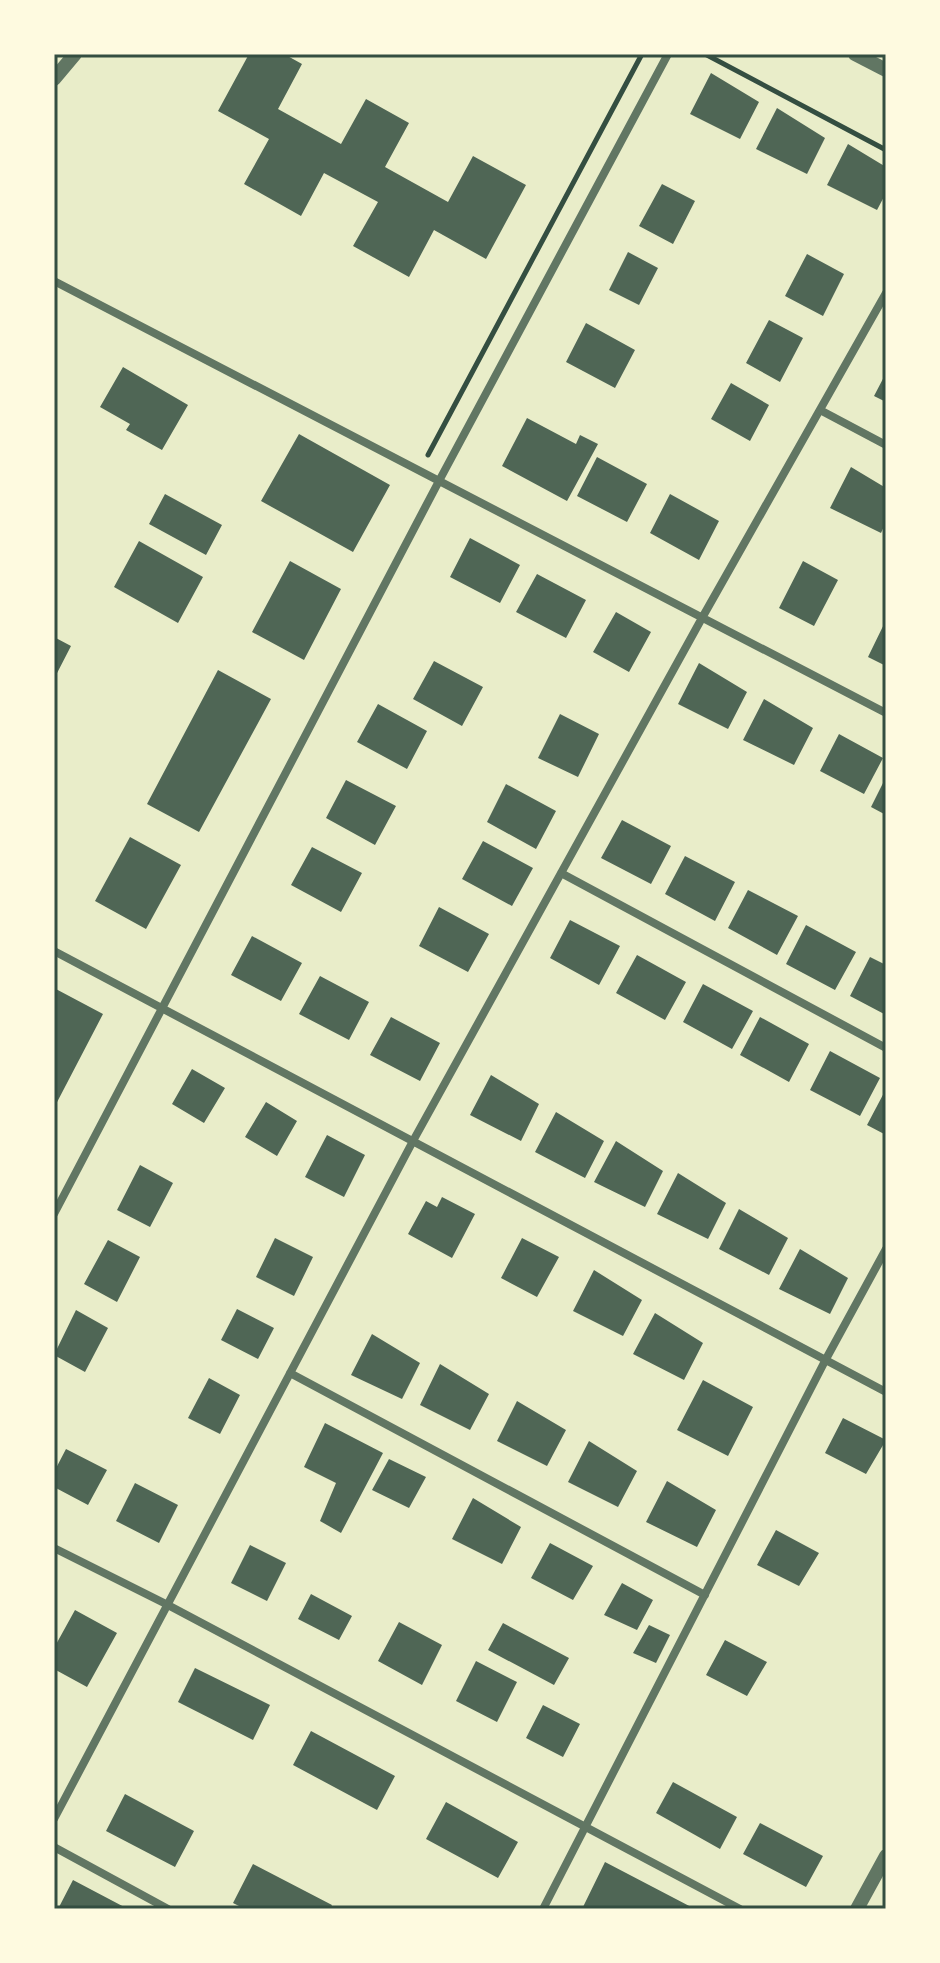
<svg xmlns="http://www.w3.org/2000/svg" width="940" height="1963" font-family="Inter,sans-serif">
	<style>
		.building { fill: #4f6655 }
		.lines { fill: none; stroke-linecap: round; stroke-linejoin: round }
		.path { stroke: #344e41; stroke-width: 5 }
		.minor { stroke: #617663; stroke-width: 8 }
		.tertiary { stroke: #617663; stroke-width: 14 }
		.neatline { fill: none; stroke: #344e41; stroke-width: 3 }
	</style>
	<rect width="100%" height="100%" fill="#e9edc9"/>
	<path class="building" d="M 249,54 L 284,54 L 302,64 L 278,109 L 341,144 L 366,99 L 409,123 L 385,167 L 448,202 L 473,156 L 526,185 L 486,259 L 434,230 L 409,277 L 353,246 L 378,202 L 324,173 L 301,216 L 244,184 L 269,139 L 218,111 Z
		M 711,73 L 759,102 L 740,139 L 690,114 Z
		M 777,108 L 825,138 L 807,174 L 756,149 Z
		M 848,144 L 886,167 L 886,193 L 877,210 L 827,185 Z
		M 662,184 L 695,201 L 673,244 L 639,226 Z
		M 628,252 L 658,268 L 639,305 L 609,290 Z
		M 807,254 L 844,274 L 823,316 L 785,296 Z
		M 769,320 L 803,338 L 780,382 L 746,363 Z
		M 586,323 L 635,350 L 615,388 L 566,362 Z
		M 123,367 L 188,405 L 162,450 L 126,430 L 130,424 L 100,407 Z
		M 886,373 L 886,402 L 874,396 Z
		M 731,383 L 769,405 L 750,441 L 711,419 Z
		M 527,418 L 576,444 L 580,435 L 598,444 L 567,501 L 502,466 Z
		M 299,434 L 390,485 L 353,552 L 261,501 Z
		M 597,457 L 647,484 L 627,522 L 577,496 Z
		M 851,467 L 886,488 L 886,522 L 881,533 L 830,508 Z
		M 165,494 L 222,525 L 206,555 L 149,524 Z
		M 670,494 L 719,521 L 699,560 L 650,533 Z
		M 470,538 L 520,565 L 500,603 L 450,577 Z
		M 139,541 L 203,577 L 178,623 L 114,587 Z
		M 290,561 L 341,589 L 304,660 L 252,632 Z
		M 803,561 L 838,580 L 814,626 L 779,608 Z
		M 537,574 L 586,600 L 566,638 L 516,612 Z
		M 616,612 L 651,632 L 629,672 L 593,652 Z
		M 886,620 L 886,666 L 868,657 Z
		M 54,637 L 71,646 L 54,679 Z
		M 434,661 L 483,687 L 462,726 L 413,699 Z
		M 699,663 L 747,692 L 728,729 L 678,704 Z
		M 218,670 L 271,699 L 199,832 L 147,804 Z
		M 764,699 L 813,728 L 794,765 L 743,740 Z
		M 378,704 L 427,731 L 407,769 L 357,742 Z
		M 560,714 L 599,734 L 578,777 L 538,758 Z
		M 839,734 L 883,758 L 864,794 L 820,771 Z
		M 886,777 L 886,815 L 871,807 Z
		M 346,780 L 396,806 L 375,845 L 326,818 Z
		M 506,784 L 556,811 L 536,849 L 487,822 Z
		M 622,820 L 671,846 L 651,884 L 601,858 Z
		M 130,837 L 181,865 L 146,929 L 95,901 Z
		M 483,841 L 533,868 L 512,906 L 462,879 Z
		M 312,847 L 362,873 L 341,912 L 291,885 Z
		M 685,856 L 735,882 L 715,921 L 665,894 Z
		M 748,890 L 798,916 L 777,955 L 728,928 Z
		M 439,907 L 489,934 L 468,972 L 419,946 Z
		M 570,920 L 620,946 L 599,985 L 550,958 Z
		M 806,925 L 856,952 L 835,990 L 786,964 Z
		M 252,936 L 302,963 L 281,1001 L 231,975 Z
		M 637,955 L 686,982 L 665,1020 L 616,993 Z
		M 870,957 L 886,965 L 886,1015 L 850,996 Z
		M 320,976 L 369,1002 L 349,1040 L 299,1014 Z
		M 703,984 L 753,1011 L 732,1049 L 683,1022 Z
		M 54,988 L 103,1014 L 54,1108 Z
		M 391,1017 L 440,1043 L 420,1081 L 370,1055 Z
		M 760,1017 L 809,1044 L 789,1082 L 740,1055 Z
		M 830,1051 L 880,1078 L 860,1116 L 810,1090 Z
		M 192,1069 L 225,1088 L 204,1123 L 172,1104 Z
		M 491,1075 L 539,1104 L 521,1141 L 470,1115 Z
		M 886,1089 L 886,1135 L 867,1125 Z
		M 266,1102 L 297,1121 L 277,1156 L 245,1137 Z
		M 556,1112 L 604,1141 L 585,1178 L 535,1152 Z
		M 327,1135 L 365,1155 L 344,1197 L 305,1177 Z
		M 616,1141 L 663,1171 L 645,1207 L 594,1182 Z
		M 140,1165 L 173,1183 L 150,1227 L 117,1210 Z
		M 678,1173 L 726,1203 L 708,1239 L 657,1214 Z
		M 442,1197 L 475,1214 L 452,1258 L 408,1234 L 426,1201 L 437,1207 Z
		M 739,1209 L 788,1238 L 769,1275 L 719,1249 Z
		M 275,1238 L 313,1257 L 294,1296 L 256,1277 Z
		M 522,1238 L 559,1257 L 537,1297 L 501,1278 Z
		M 108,1240 L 140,1257 L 117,1302 L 84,1284 Z
		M 800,1249 L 848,1278 L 830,1314 L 779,1289 Z
		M 594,1270 L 642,1300 L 623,1336 L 573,1311 Z
		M 237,1309 L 274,1328 L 258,1359 L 221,1340 Z
		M 76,1310 L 108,1328 L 85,1372 L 54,1355 Z
		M 655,1313 L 703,1343 L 684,1380 L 633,1354 Z
		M 372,1334 L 420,1363 L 402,1399 L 351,1375 Z
		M 440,1364 L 489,1394 L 470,1430 L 420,1405 Z
		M 209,1378 L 240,1395 L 220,1434 L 188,1418 Z
		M 703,1380 L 753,1407 L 728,1456 L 677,1430 Z
		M 517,1401 L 566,1430 L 547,1466 L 497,1441 Z
		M 843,1418 L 886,1440 L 866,1474 L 825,1453 Z
		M 325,1423 L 383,1453 L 341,1533 L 320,1521 L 336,1483 L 304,1467 Z
		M 589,1441 L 637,1471 L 618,1507 L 568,1482 Z
		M 66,1449 L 107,1470 L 88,1505 L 54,1487 L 54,1472 Z
		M 389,1459 L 426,1477 L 409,1508 L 372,1490 Z
		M 667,1481 L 716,1510 L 697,1547 L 646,1522 Z
		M 135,1483 L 178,1505 L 159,1543 L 116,1521 Z
		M 473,1498 L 521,1527 L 502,1564 L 452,1539 Z
		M 776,1530 L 819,1553 L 799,1586 L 757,1565 Z
		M 550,1543 L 593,1566 L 573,1600 L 531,1578 Z
		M 250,1545 L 286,1563 L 267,1601 L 231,1583 Z
		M 622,1583 L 653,1600 L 637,1630 L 604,1615 Z
		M 311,1594 L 352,1616 L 339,1640 L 298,1619 Z
		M 75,1610 L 117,1633 L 87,1687 L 54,1669 L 54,1648 Z
		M 399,1622 L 442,1645 L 422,1685 L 378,1661 Z
		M 503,1623 L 569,1658 L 554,1685 L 488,1650 Z
		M 649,1625 L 670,1635 L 656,1663 L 633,1653 Z
		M 725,1640 L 767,1662 L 747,1696 L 706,1675 Z
		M 476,1661 L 517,1682 L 497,1722 L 456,1701 Z
		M 195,1668 L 270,1705 L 253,1740 L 178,1702 Z
		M 543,1705 L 580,1724 L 563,1757 L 526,1738 Z
		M 311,1731 L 395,1776 L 377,1810 L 293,1765 Z
		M 673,1782 L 737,1817 L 720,1849 L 656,1813 Z
		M 125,1794 L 194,1831 L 175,1867 L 106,1831 Z
		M 446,1802 L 518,1842 L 498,1878 L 426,1839 Z
		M 760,1823 L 823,1856 L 806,1887 L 743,1854 Z
		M 605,1862 L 695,1909 L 582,1909 Z
		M 253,1864 L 332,1905 L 330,1909 L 245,1909 L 233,1903 Z
		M 73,1880 L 128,1909 L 58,1909 Z"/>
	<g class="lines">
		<path class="path" d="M 705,54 L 886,150
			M 428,455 L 642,54"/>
		<path class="minor" d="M 54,281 L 886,713
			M 820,410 L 886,445
			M 561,873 L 886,1048
			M 54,951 L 886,1392
			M 54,1214 L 439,481 L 668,54
			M 290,1373 L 705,1595
			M 54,1548 L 166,1604 L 740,1909
			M 54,1819 L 413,1141 L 702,618 L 886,293
			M 54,1847 L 168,1909
			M 543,1909 L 826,1359 L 886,1249"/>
		<path class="tertiary" d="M 855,54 L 886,70
			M 54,79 L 75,54
			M 857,1909 L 886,1856"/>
	</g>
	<rect width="940" height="1963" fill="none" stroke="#fefae0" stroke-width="112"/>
	<rect x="56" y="56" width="828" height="1851" class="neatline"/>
</svg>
